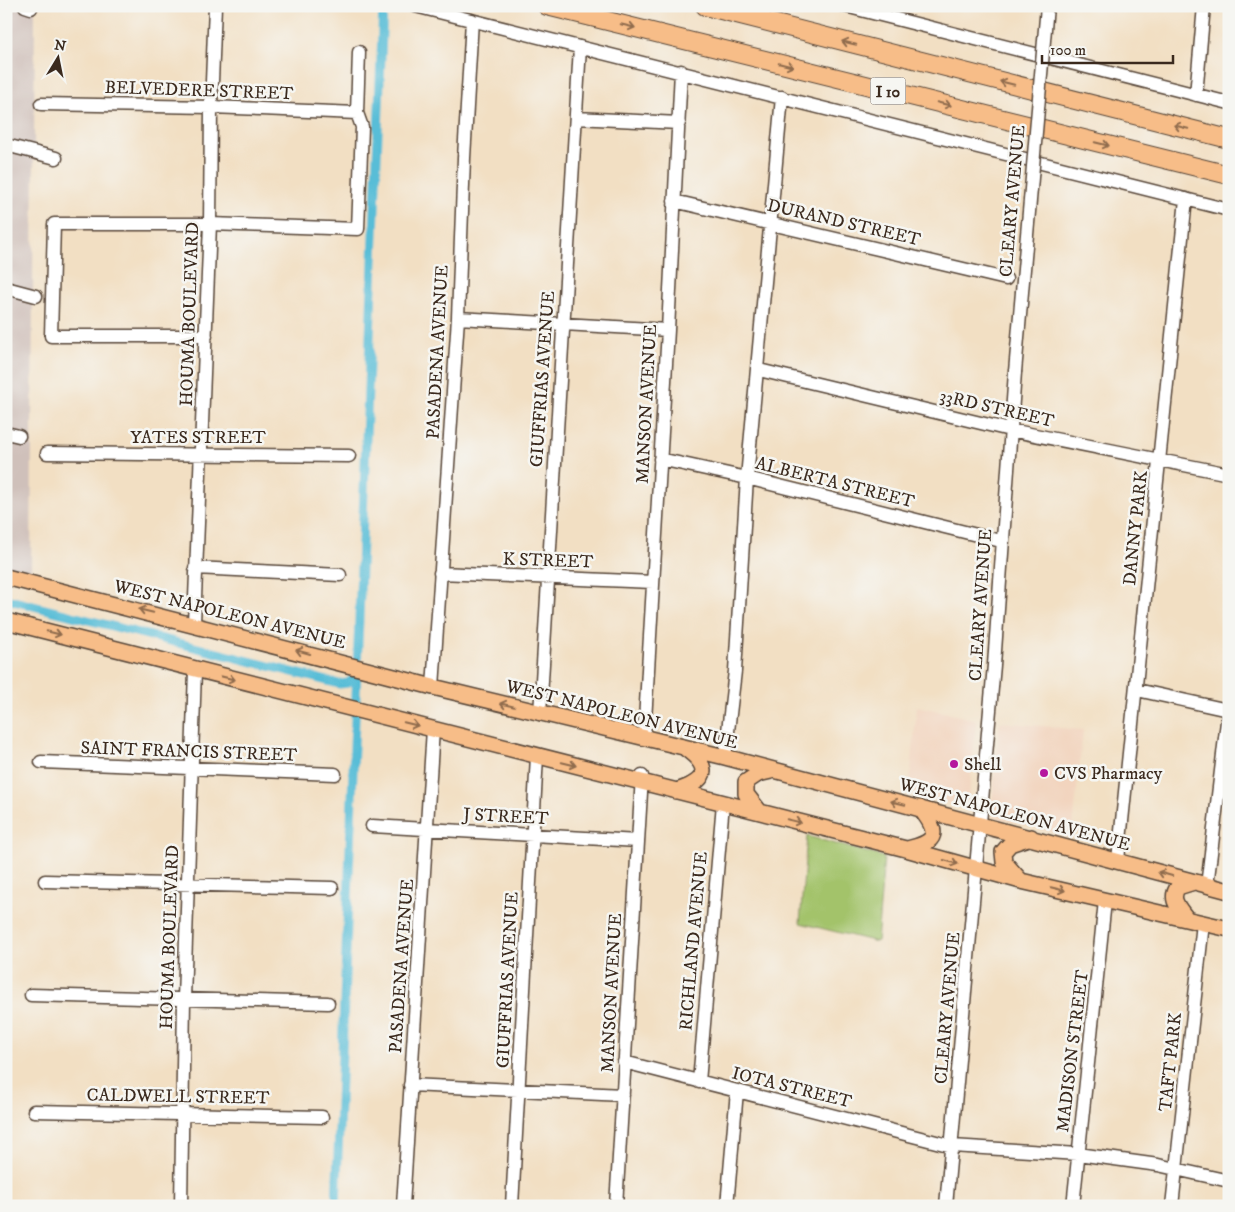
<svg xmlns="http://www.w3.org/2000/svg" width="1235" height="1212" font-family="'IM FELL DW Pica',serif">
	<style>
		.built { fill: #f2d4be }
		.industrial { fill: #cfc0ba }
		.green { fill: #a3c36b; stroke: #6f7644 }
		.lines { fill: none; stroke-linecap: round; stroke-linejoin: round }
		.canal { stroke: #59bdd7; stroke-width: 9 }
		.minor-casing { stroke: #564537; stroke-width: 15 }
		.major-casing { stroke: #564537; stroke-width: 18 }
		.highway-casing { stroke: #564537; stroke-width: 20 }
		.minor { stroke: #fff; stroke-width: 12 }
		.major { stroke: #f7bd88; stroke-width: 15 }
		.highway { stroke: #f7bd88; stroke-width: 18 }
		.minor-bridge-casing { stroke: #564537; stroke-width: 15; stroke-linecap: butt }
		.minor-bridge { stroke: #fff; stroke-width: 12 }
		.oneway { stroke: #906c4e }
		.poi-dot { fill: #b5179e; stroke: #f6f6f2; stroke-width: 2 }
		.labels { text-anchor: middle; stroke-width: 5; stroke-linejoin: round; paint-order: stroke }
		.shield { fill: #f6f6f2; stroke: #73675e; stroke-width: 1 }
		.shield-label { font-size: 16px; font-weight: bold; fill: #3b2a1e }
		.street-label { font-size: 18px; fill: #3b2a1e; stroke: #f6f6f2 }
		.poi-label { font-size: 18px; fill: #3b2a1e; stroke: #f6f6f2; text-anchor: start }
	</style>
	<rect width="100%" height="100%" fill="#f6f6f2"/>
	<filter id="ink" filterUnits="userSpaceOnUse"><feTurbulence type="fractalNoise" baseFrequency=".02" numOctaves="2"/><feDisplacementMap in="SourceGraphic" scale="10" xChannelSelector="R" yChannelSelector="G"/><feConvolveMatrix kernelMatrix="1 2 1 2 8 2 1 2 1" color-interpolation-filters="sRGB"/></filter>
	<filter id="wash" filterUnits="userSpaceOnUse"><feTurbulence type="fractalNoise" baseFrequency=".0096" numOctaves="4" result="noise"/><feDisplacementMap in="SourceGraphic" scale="20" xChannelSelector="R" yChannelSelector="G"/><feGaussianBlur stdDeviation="1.12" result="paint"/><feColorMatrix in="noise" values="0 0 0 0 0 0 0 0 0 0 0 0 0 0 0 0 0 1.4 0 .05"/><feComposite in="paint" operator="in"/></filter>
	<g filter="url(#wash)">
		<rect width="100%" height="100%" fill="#f2dfc3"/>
		<path class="built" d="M 917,706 L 976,720 L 968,806 L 966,807 L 909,794 Z
			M 1000,722 L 1083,730 L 1072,837 L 994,817 L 991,812 Z"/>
		<path class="industrial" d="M 6,6 L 35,6 L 31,576 L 6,570 Z"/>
		<path class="green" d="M 807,836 L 884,857 L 877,942 L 800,923 Z"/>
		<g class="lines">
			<path class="canal" d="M 6,599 L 339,684 L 348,683 L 357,676
				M 336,1206 L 383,6"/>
		</g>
	</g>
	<g filter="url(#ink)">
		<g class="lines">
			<g class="minor-casing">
				<path id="minor" d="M 25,6 L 31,8
					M 415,6 L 1229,210
					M 845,6 L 1229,103
					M 1196,95 L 1204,6
					M 41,104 L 211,107 L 357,113
					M 576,118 L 679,123
					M 6,145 L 56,158
					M 674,201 L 1006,279
					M 6,288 L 36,296
					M 458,318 L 668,330
					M 206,336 L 51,336 L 54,224 L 210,224 L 358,229 L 362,127 L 357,113 L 359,52
					M 759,370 L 1010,430 L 1229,474
					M 6,433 L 19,436
					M 47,453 L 349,456
					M 660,459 L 747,478 L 1001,541
					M 195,568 L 340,575
					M 440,573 L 653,582
					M 194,623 L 210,224 L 211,107 L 215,6
					M 433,687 L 458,318 L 464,158 L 472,20
					M 1137,690 L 1228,710
					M 540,714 L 580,47
					M 644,738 L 668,330 L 681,71
					M 725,757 L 735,671 L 747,478 L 782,97
					M 41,762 L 335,774
					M 372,826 L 638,841
					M 1118,860 L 1186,199
					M 45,881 L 332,888
					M 1207,886 L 1229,705
					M 31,995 L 328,1003
					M 624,1062 L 952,1146 L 1078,1154 L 1158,1165 L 1229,1181
					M 699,1082 L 723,803
					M 410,1085 L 623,1095
					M 34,1111 L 322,1117
					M 181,1206 L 184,999 L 195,670
					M 403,1206 L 433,729
					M 512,1206 L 537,756
					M 616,1206 L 642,776
					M 727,1206 L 737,1091
					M 946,1206 L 994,665 L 1015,372
					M 1073,1206 L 1105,901
					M 1172,1206 L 1203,923"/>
			</g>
			<g class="major-casing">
				<path id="major" d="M 6,577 L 433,687 L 725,757 L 1229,891
					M 6,621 L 906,849 L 1021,881 L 1229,929
					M 676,791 C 705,782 714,769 686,749
					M 760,812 L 746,794 L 746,782 L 758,774 L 771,771
					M 907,849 C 939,842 939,832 920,808
					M 1021,881 L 1004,862 L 1003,852 L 1010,844 L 1031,837
					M 1186,918 C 1179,908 1169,899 1178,887 L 1194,882"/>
			</g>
			<g class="highway-casing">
				<path id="highway" d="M 547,6 L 1229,175
					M 705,6 L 1229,139"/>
			</g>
			<use href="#minor" class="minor"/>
			<use href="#major" class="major"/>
			<use href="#highway" class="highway"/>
			<g class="minor-bridge-casing">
				<path id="minor-bridge" d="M 1015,372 L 1047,6"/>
			</g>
			<use href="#minor-bridge" class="minor-bridge"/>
		</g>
		<defs><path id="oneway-shaft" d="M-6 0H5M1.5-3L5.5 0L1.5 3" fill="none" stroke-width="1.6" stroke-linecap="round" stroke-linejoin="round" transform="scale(1.25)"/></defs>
		<g class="oneway">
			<use href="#oneway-shaft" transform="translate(628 26) rotate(14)"/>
			<use href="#oneway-shaft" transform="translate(849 43) rotate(-166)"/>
			<use href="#oneway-shaft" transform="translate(786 65) rotate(14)"/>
			<use href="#oneway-shaft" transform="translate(1007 83) rotate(-166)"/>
			<use href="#oneway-shaft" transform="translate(944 104) rotate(14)"/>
			<use href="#oneway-shaft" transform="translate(1181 127) rotate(-166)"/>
			<use href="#oneway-shaft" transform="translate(1102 144) rotate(14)"/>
			<use href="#oneway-shaft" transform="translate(146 611) rotate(-166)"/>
			<use href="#oneway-shaft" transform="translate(54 633) rotate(13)"/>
			<use href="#oneway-shaft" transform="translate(303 652) rotate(-165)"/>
			<use href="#oneway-shaft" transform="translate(228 678) rotate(14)"/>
			<use href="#oneway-shaft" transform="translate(507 705) rotate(-166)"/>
			<use href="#oneway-shaft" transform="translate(411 724) rotate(14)"/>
			<use href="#oneway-shaft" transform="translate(569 764) rotate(14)"/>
			<use href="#oneway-shaft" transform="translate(898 803) rotate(-166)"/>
			<use href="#oneway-shaft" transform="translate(794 821) rotate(14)"/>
			<use href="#oneway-shaft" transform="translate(951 862) rotate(16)"/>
			<use href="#oneway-shaft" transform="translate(1165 874) rotate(-164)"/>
			<use href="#oneway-shaft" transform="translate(1058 889) rotate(13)"/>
		</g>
	</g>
	<g class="poi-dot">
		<circle cx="954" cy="764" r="5"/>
		<circle cx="1044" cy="773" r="5"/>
	</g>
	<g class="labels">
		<rect class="shield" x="870.5" y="77.5" width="35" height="27" rx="4"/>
		<g class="shield-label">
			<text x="888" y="97">I 10</text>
		</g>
		<g class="street-label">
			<text transform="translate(199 90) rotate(2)" y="6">BELVEDERE STREET</text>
			<text transform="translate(1012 201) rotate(-85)" y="6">CLEARY AVENUE</text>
			<text transform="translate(844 222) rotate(13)" y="6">DURAND STREET</text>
			<text transform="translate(189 314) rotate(-88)" y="6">HOUMA BOULEVARD</text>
			<text transform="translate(437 352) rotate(-87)" y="6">PASADENA AVENUE</text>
			<text transform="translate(542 379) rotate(-86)" y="6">GIUFFRIAS AVENUE</text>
			<text transform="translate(646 404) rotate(-87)" y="6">MANSON AVENUE</text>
			<text transform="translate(997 408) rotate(13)" y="6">33RD STREET</text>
			<text x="198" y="443">YATES STREET</text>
			<text transform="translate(835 482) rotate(14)" y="6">ALBERTA STREET</text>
			<text transform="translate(1135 528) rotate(-84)" y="6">DANNY PARK</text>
			<text transform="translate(548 560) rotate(2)" y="6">K STREET</text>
			<text transform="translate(980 605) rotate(-86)" y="6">CLEARY AVENUE</text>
			<text transform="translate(230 614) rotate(14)" y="6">WEST NAPOLEON AVENUE</text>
			<text transform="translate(622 714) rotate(14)" y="6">WEST NAPOLEON AVENUE</text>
			<text transform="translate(189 751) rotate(2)" y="6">SAINT FRANCIS STREET</text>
			<text transform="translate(1015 814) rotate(15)" y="6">WEST NAPOLEON AVENUE</text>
			<text transform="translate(506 816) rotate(3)" y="6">J STREET</text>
			<text transform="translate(169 937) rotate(-88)" y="6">HOUMA BOULEVARD</text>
			<text transform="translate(693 941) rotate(-85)" y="6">RICHLAND AVENUE</text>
			<text transform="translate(401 966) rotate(-86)" y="6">PASADENA AVENUE</text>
			<text transform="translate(507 980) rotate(-87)" y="6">GIUFFRIAS AVENUE</text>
			<text transform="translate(611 993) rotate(-87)" y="6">MANSON AVENUE</text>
			<text transform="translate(947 1008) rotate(-85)" y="6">CLEARY AVENUE</text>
			<text transform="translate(1072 1051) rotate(-83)" y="6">MADISON STREET</text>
			<text transform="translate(1170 1062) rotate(-84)" y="6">TAFT PARK</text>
			<text transform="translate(792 1087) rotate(14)" y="6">IOTA STREET</text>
			<text transform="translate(178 1096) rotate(1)" y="6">CALDWELL STREET</text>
		</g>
		<g class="poi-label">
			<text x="964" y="770">Shell</text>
			<text x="1054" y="779">CVS Pharmacy</text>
		</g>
	</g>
	<rect width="1235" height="1212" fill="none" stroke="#f6f6f2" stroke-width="25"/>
	<g transform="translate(58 58) rotate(10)" stroke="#f6f6f2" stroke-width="4" paint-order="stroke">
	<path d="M0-4L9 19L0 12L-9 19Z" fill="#3b2a1e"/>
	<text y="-8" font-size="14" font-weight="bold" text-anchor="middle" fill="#3b2a1e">N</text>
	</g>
	<path d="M1042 55v8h131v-8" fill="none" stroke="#3b2a1e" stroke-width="2.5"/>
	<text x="1050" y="55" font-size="15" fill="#3b2a1e" stroke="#f6f6f2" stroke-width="4" paint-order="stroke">100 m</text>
</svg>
